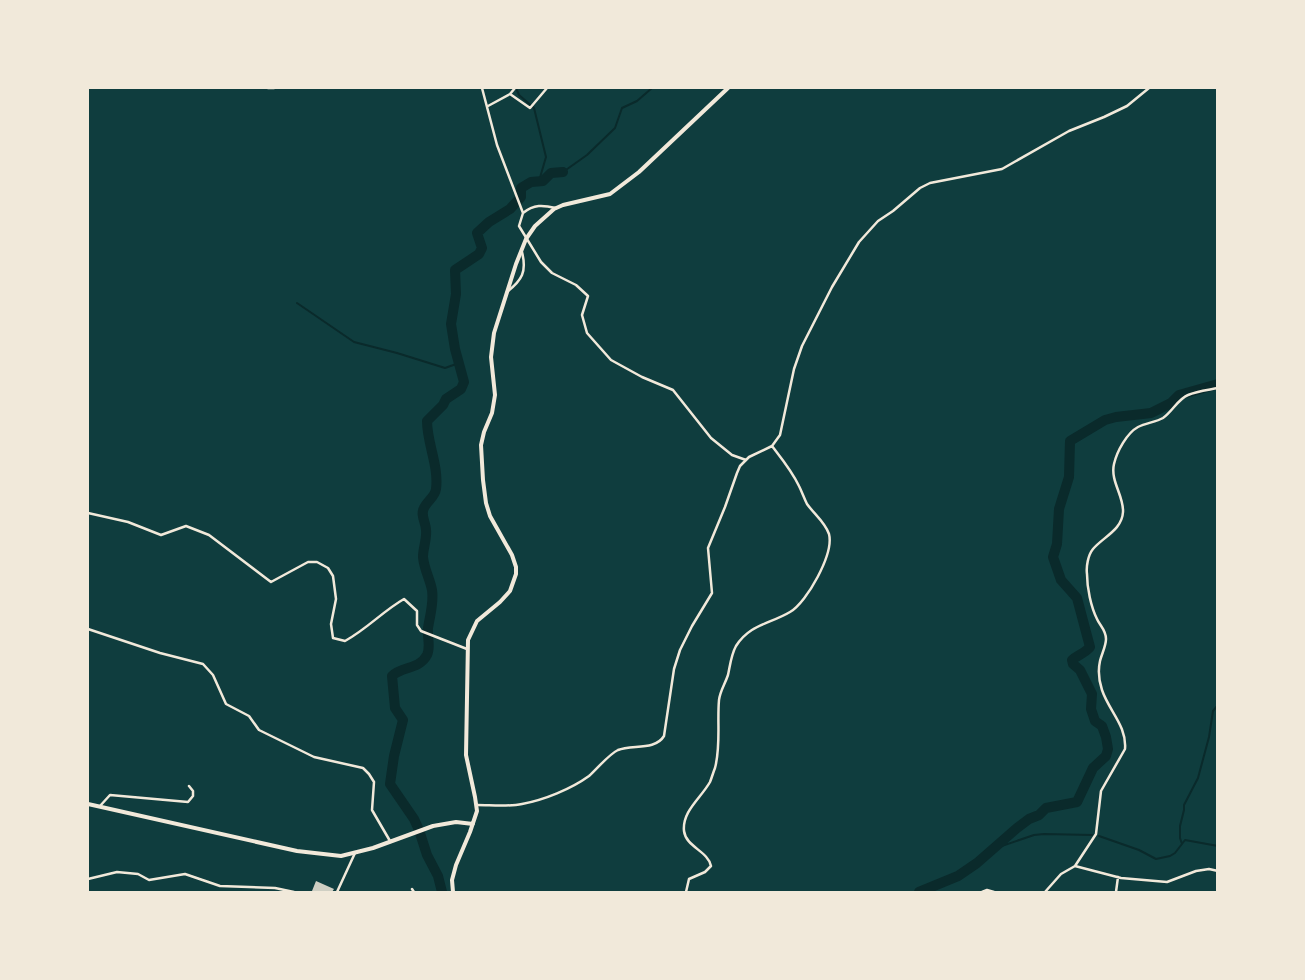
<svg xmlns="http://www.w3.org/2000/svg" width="1305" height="980" font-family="Jost,sans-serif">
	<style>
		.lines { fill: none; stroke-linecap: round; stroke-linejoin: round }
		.stream { stroke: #0a2a2b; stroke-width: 2 }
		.river { stroke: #0a2a2b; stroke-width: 10 }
		.building { fill: #cfcfc3 }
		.minor { stroke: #f1e9da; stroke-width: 2.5 }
		.secondary { stroke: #f1e9da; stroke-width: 4 }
	</style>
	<rect width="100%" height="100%" fill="#0f3d3e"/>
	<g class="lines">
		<path class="stream" d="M 516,88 L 519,95 L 534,108 L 546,157 L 539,181
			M 563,172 L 587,155 L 615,128 L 622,108 L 637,101 L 652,88
			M 297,303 L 354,342 L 397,353 L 445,368 L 459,363
			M 1099,836 L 1139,850 L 1156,859 L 1170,856 L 1175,853 L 1185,840 L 1218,846
			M 1182,844 L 1180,838 L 1180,826 L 1184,810 L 1184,805 L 1198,778 L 1209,737 L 1213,711 L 1218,705
			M 993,849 L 1034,835 L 1044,834 L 1092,835"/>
		<path class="river" d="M 442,892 L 438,876 L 427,855 L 419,830 L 414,819 L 390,784 L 394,756 L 403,720 L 395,708 L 392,676 C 402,666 419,670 427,655 C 431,647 427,637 428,628 C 430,615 434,603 432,590 C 430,579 424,569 423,557 C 423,548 427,539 426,530 C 426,523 420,515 424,508 C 427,501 435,497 436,489 C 439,466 427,443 427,421 L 443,405 L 446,399 L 461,389 L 464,382 L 455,349 L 451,324 L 456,294 L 455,270 L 479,254 L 482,248 L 477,233 L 489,222 L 510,209 L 521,197 L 521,188 L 531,182 L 543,181 L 551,173 L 563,172
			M 919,892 L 958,876 L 977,863 L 1017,828 L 1029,819 L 1039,815 L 1046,808 L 1077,802 L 1093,768 L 1106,756 L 1108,749 L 1106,737 L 1102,726 L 1095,721 L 1091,709 L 1092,694 L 1080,670 L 1073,664 L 1072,660 C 1078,655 1085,653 1090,647 L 1077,598 L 1061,580 L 1053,557 L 1057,544 L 1059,509 L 1069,477 L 1070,441 L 1105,420 L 1116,417 L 1151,413 L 1171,403 L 1179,395 L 1218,384"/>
	</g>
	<path class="building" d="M 316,881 L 334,889 L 332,892 L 316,892 L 312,891 Z"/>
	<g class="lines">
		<path class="minor" d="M 268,88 L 274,88
			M 482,88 L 497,145 L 523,213 L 519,226 L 541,262 L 552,273 L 576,285 L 588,296 L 582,315 L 587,333 L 611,360 L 642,377 L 673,390 L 711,438 L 732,455 L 746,460
			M 510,94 L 515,88
			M 488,106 L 510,94 L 530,108 L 547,88
			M 523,213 C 534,204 543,205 556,208
			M 507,292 C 522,280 527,272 522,252
			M 88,513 L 128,522 L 161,535 L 186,526 L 209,535 L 271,582 L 308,562 L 317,562 L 328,568 L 333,576 L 336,599 L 331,624 L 333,638 L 345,641 C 367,629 383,611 404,599 L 417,611 L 417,625 L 421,631 L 467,649
			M 88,629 L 160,653 L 203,664 L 213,675 L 226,704 L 249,716 L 259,730 L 314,757 L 363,768 L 369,774 L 374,782 L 372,810 L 390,841
			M 477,805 C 491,805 508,807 522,804 C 544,800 571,789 589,776 C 597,769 608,755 618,750 C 631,744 655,751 664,736 L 674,669 L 680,650 L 692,626 L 712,593 L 708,548 L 725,507 L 737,473 L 740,466 L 749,457 L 772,446 L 780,435 L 794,369 L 802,346 L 832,287 L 859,242 L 878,221 L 893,211 L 920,188 L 930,183 L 1002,169 L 1069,131 L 1104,117 L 1127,106 L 1149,88
			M 100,806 L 110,795 L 188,802 L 193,796 L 193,791 L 189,786
			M 1075,866 L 1121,878 L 1167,882 L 1196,871 L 1209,869 L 1218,871
			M 88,879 L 117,872 L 138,874 L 149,880 L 185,874 L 220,886 L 275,888 L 294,892
			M 412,889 L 414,892
			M 337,892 L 355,853
			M 686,892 L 689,879 L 705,872 L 711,866 C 708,851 686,847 684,831 C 682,811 701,798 710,782 C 712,777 713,773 715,768 C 721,746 717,722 719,700 C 720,691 725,684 728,675 C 730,666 731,655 736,646 C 750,624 770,624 790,612 C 807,602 834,554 829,534 C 825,522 814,514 807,504 C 804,498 802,492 799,486 C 792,471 782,459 772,446
			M 982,892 L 987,890 L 994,892
			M 1045,892 L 1061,874 L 1075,866 L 1096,834 L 1101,791 L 1125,749 C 1127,726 1109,711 1102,690 C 1099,681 1098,670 1100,661 C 1102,653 1106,646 1106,639 C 1106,630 1100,626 1097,619 C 1091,607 1087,588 1087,574 C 1086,567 1088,555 1093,549 C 1103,537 1122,530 1123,512 C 1124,496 1110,481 1114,464 C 1117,451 1127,433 1138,427 C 1146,423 1156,422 1163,418 C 1172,412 1178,399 1188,395 C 1197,391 1208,390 1218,388
			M 1116,892 L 1118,877"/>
		<path class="secondary" d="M 88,804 L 297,851 L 341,856 L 373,848 L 433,826 L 456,822 L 473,824
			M 453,892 L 452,880 L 456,865 L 470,832 L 477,811 L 475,797 L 466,755 L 468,640 L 477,621 L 500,602 L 510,591 L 516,574 L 516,567 L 512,555 L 490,516 L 486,503 L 483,480 L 481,445 L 484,432 L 492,413 L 495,395 L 491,357 L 494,333 L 516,264 L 526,239 L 535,226 L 554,209 L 563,205 L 610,194 L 639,172 L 728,88"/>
	</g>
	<rect width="1305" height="980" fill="none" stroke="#f1e9da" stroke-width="178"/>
</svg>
